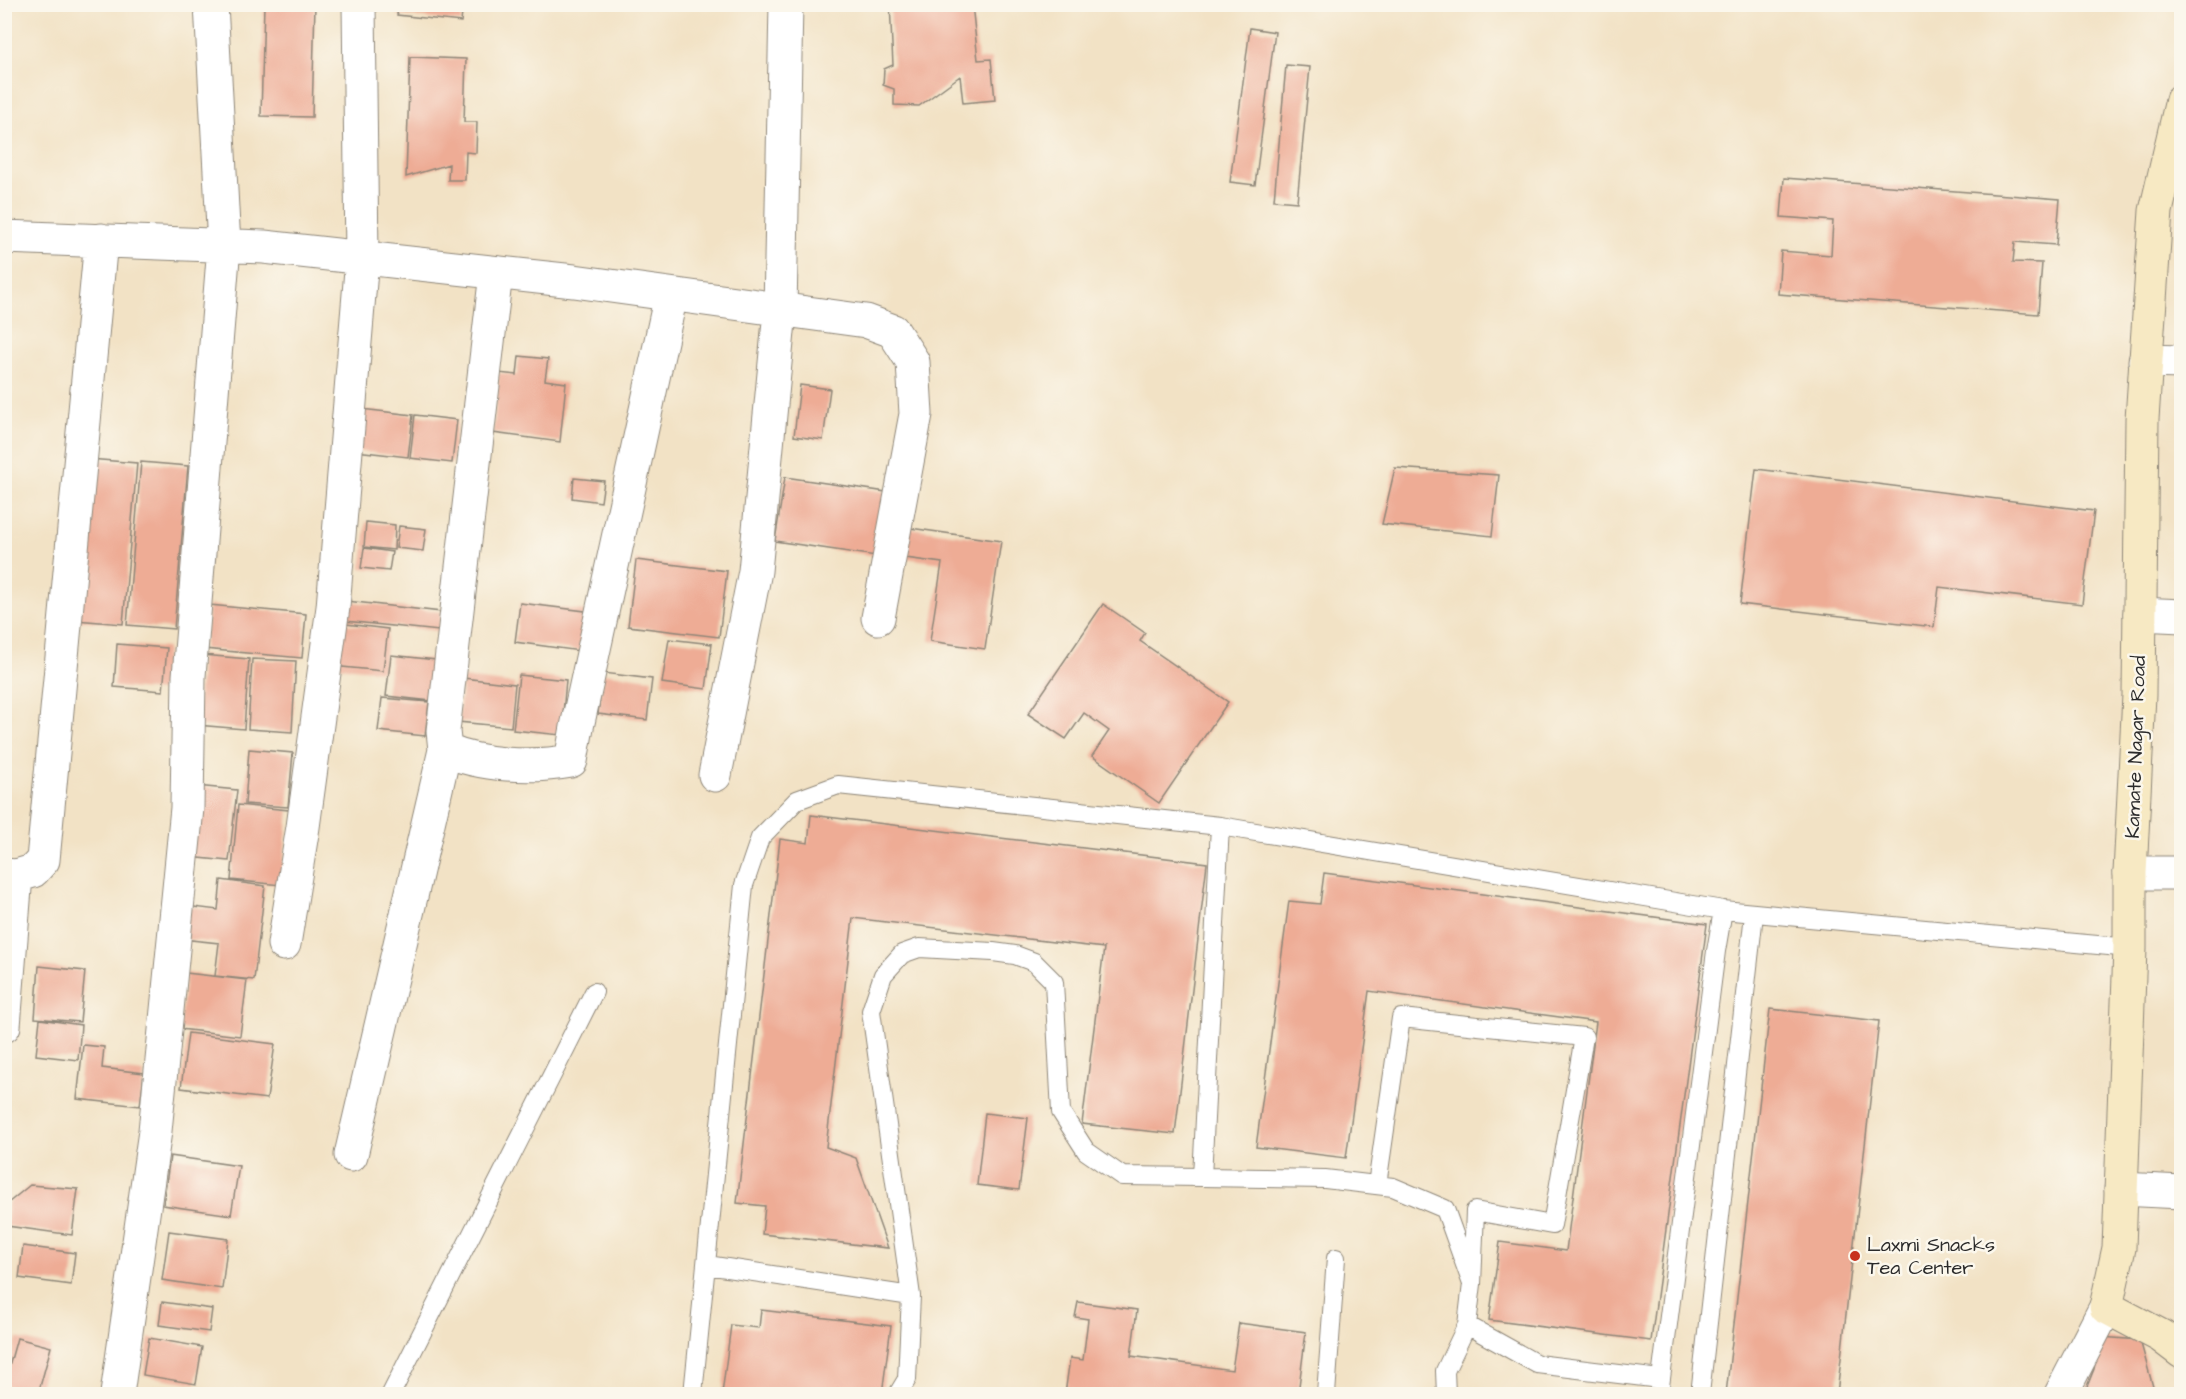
<svg xmlns="http://www.w3.org/2000/svg" width="2186" height="1399" font-family="'Architects Daughter',sans-serif">
	<style>
		.building { fill: #eeac95 }
		.lines { fill: none; stroke-linecap: round; stroke-linejoin: round }
		.lane-casing { stroke: #8e8678; stroke-width: 20 }
		.street-casing { stroke: #8e8678; stroke-width: 35 }
		.secondary-casing { stroke: #8e8678; stroke-width: 35 }
		.lane { stroke: #fff; stroke-width: 18 }
		.street { stroke: #fff; stroke-width: 33 }
		.secondary { stroke: #f7e9c3; stroke-width: 33 }
		.poi-dot { fill: #c8321e; stroke: #fbf7ec; stroke-width: 2 }
		.labels { text-anchor: middle; stroke-width: 5; stroke-linejoin: round; paint-order: stroke }
		.street-label { font-size: 20px; fill: #2b2b2b; stroke: #fbf7ec }
		.poi-label { font-size: 20px; fill: #2b2b2b; stroke: #fbf7ec; text-anchor: start }
	</style>
	<rect width="100%" height="100%" fill="#fbf7ec"/>
	<filter id="ink" filterUnits="userSpaceOnUse"><feTurbulence type="fractalNoise" baseFrequency=".0167" numOctaves="2"/><feDisplacementMap in="SourceGraphic" scale="12" xChannelSelector="R" yChannelSelector="G"/><feConvolveMatrix kernelMatrix="1 2 1 2 8 2 1 2 1" color-interpolation-filters="sRGB"/></filter>
	<filter id="wash" filterUnits="userSpaceOnUse"><feTurbulence type="fractalNoise" baseFrequency=".008" numOctaves="4" result="noise"/><feDisplacementMap in="SourceGraphic" scale="24" xChannelSelector="R" yChannelSelector="G"/><feGaussianBlur stdDeviation="1.35" result="paint"/><feColorMatrix in="noise" values="0 0 0 0 0 0 0 0 0 0 0 0 0 0 0 0 0 1.4 0 .05"/><feComposite in="paint" operator="in"/></filter>
	<g filter="url(#wash)">
		<rect width="100%" height="100%" fill="#f2e2c5"/>
		<g id="blocks">
			<path class="building" d="M 264,4 L 315,4 L 312,117 L 261,116 Z
				M 398,4 L 463,4 L 461,22 L 397,15 Z
				M 890,4 L 972,4 L 978,60 L 991,59 L 995,100 L 963,103 L 960,76 L 919,106 L 894,105 L 894,89 L 883,85 L 884,69 L 893,65 Z
				M 1250,28 L 1275,32 L 1255,185 L 1230,182 Z
				M 410,57 L 466,59 L 464,122 L 477,122 L 476,153 L 466,152 L 465,180 L 448,180 L 449,164 L 406,177 Z
				M 1286,65 L 1310,67 L 1297,202 L 1274,200 Z
				M 1784,178 L 2060,199 L 2056,245 L 2015,242 L 2013,262 L 2042,263 L 2038,314 L 1778,294 L 1781,251 L 1831,255 L 1833,221 L 1781,217 Z
				M 519,356 L 548,359 L 545,380 L 566,383 L 560,442 L 493,433 L 499,373 L 517,375 Z
				M 800,385 L 830,389 L 823,440 L 794,436 Z
				M 361,409 L 413,415 L 408,457 L 356,451 Z
				M 415,415 L 457,420 L 452,463 L 410,458 Z
				M 89,459 L 137,463 L 123,624 L 76,620 Z
				M 141,462 L 188,466 L 174,629 L 127,625 Z
				M 1395,468 L 1499,475 L 1492,536 L 1382,524 Z
				M 1756,469 L 2094,511 L 2082,604 L 1939,587 L 1934,627 L 1740,604 Z
				M 785,477 L 886,492 L 876,556 L 775,541 Z
				M 574,478 L 604,481 L 601,502 L 572,498 Z
				M 366,522 L 395,525 L 394,550 L 364,547 Z
				M 399,526 L 426,529 L 423,551 L 396,548 Z
				M 903,527 L 1001,541 L 985,649 L 930,641 L 942,563 L 898,557 Z
				M 364,548 L 392,552 L 389,571 L 361,568 Z
				M 636,560 L 727,571 L 719,637 L 628,626 Z
				M 338,600 L 441,612 L 439,631 L 336,620 Z
				M 520,603 L 585,611 L 580,651 L 515,642 Z
				M 1103,604 L 1145,633 L 1140,641 L 1228,702 L 1159,803 L 1092,756 L 1109,731 L 1084,713 L 1066,739 L 1028,714 Z
				M 209,605 L 306,614 L 302,658 L 204,649 Z
				M 337,623 L 388,629 L 383,671 L 332,666 Z
				M 669,639 L 712,644 L 706,689 L 662,683 Z
				M 117,644 L 167,648 L 163,691 L 114,687 Z
				M 202,655 L 249,659 L 244,729 L 196,725 Z
				M 391,655 L 436,660 L 432,701 L 386,696 Z
				M 252,659 L 296,661 L 292,732 L 248,729 Z
				M 603,673 L 652,679 L 647,720 L 598,714 Z
				M 519,675 L 566,680 L 561,735 L 513,730 Z
				M 463,678 L 515,684 L 511,727 L 458,722 Z
				M 382,698 L 429,702 L 425,736 L 378,731 Z
				M 249,749 L 293,753 L 288,807 L 245,804 Z
				M 196,786 L 237,790 L 229,861 L 189,857 Z
				M 238,805 L 289,810 L 281,885 L 231,880 Z
				M 811,815 L 1207,863 L 1175,1134 L 1082,1124 L 1104,948 L 853,918 L 826,1147 L 856,1158 L 888,1248 L 762,1234 L 765,1206 L 737,1203 L 780,839 L 808,843 Z
				M 1324,873 L 1707,924 L 1651,1341 L 1489,1320 L 1500,1242 L 1566,1251 L 1596,1022 L 1369,991 L 1346,1158 L 1256,1147 L 1289,901 L 1320,904 Z
				M 221,880 L 265,886 L 254,980 L 215,976 L 219,943 L 182,939 L 186,906 L 218,910 Z
				M 39,966 L 85,971 L 80,1022 L 35,1018 Z
				M 186,973 L 247,980 L 240,1036 L 180,1029 Z
				M 1770,1009 L 1879,1021 L 1837,1394 L 1726,1394 Z
				M 40,1019 L 81,1025 L 78,1060 L 36,1055 Z
				M 188,1033 L 275,1044 L 267,1099 L 181,1088 Z
				M 83,1045 L 104,1047 L 102,1068 L 144,1073 L 140,1106 L 77,1099 Z
				M 985,1113 L 1028,1118 L 1019,1190 L 977,1185 Z
				M 170,1156 L 239,1166 L 231,1215 L 163,1205 Z
				M 30,1185 L 78,1189 L 72,1235 L 7,1226 L 8,1203 Z
				M 169,1231 L 228,1239 L 222,1289 L 162,1280 Z
				M 23,1246 L 75,1253 L 71,1285 L 19,1278 Z
				M 162,1302 L 212,1309 L 209,1332 L 159,1325 Z
				M 1078,1302 L 1137,1310 L 1131,1356 L 1232,1370 L 1239,1323 L 1306,1332 L 1298,1394 L 1065,1394 L 1070,1358 L 1083,1360 L 1088,1319 L 1075,1317 Z
				M 761,1310 L 891,1326 L 882,1394 L 722,1394 L 731,1325 L 759,1328 Z
				M 2100,1337 L 2140,1340 L 2155,1394 L 2084,1394 L 2094,1369 Z
				M 17,1338 L 51,1347 L 38,1394 L 4,1385 Z
				M 149,1338 L 202,1347 L 196,1384 L 143,1375 Z"/>
		</g>
	</g>
	<g filter="url(#ink)">
		<use href="#blocks" fill-opacity="0" stroke="#8e8678" stroke-width="1.5"/>
		<g class="lines">
			<g class="lane-casing">
				<path id="lane" d="M 1202,1177 L 1325,1179 L 1393,1187 L 1445,1209 L 1472,1284 L 1467,1325 L 1537,1364 L 1660,1379
					M 1377,1185 L 1401,1018 L 1584,1037 L 1552,1225 L 1475,1211 L 1472,1284
					M 707,1265 L 911,1296 L 871,1011 L 883,975 L 902,954 L 919,948 L 993,952 L 1015,955 L 1034,962 L 1054,982 L 1061,1112 L 1086,1151 L 1122,1176 L 1202,1177 L 1220,826
					M 391,1394 L 594,992
					M 693,1394 L 744,885 L 760,838 L 797,800 L 838,785 L 1220,826 L 1723,910 L 2130,948
					M 898,1394 L 907,1379 L 911,1296
					M 1326,1394 L 1336,1258
					M 1446,1394 L 1445,1371 L 1467,1325
					M 1659,1394 L 1716,951 L 1723,910
					M 1700,1394 L 1754,914"/>
			</g>
			<g class="street-casing">
				<path id="street" d="M 4,237 L 264,247 L 574,281 L 866,321 L 893,331 L 913,362 L 916,414 L 878,618
					M 496,273 L 443,731 L 445,750 C 481,766 533,768 571,761 L 577,727 L 671,295
					M 2145,361 L 2182,362
					M 2140,614 L 2182,616
					M 715,775 L 755,571 L 780,311 L 786,4
					M 2130,873 L 2182,873
					M 4,875 L 16,876 L 4,1026
					M 16,876 L 33,871 L 43,860 L 101,240
					M 284,944 L 303,827 L 333,607 L 362,258 L 359,4
					M 351,1155 L 445,750
					M 2121,1189 L 2182,1192
					M 117,1394 L 155,1131 L 187,808 L 189,676 L 224,246 L 211,4
					M 2061,1394 L 2106,1307"/>
			</g>
			<g class="secondary-casing">
				<path id="secondary" d="M 2182,100 L 2156,211 L 2142,419 L 2139,695 L 2130,873 L 2130,948 L 2119,1248 L 2106,1307 L 2161,1336 L 2182,1352"/>
			</g>
			<use href="#lane" class="lane"/>
			<use href="#street" class="street"/>
			<use href="#secondary" class="secondary"/>
		</g>
	</g>
	<circle class="poi-dot" cx="1855" cy="1256" r="6"/>
	<g class="labels">
		<g class="street-label">
			<text transform="translate(2135 747) rotate(-88)" y="7">Kamate Nagar Road</text>
		</g>
		<g class="poi-label">
			<text x="1867" y="1251">Laxmi Snacks<tspan x="1867" dy="23">Tea Center</tspan></text>
		</g>
	</g>
	<rect width="2186" height="1399" fill="none" stroke="#fbf7ec" stroke-width="24"/>
</svg>
